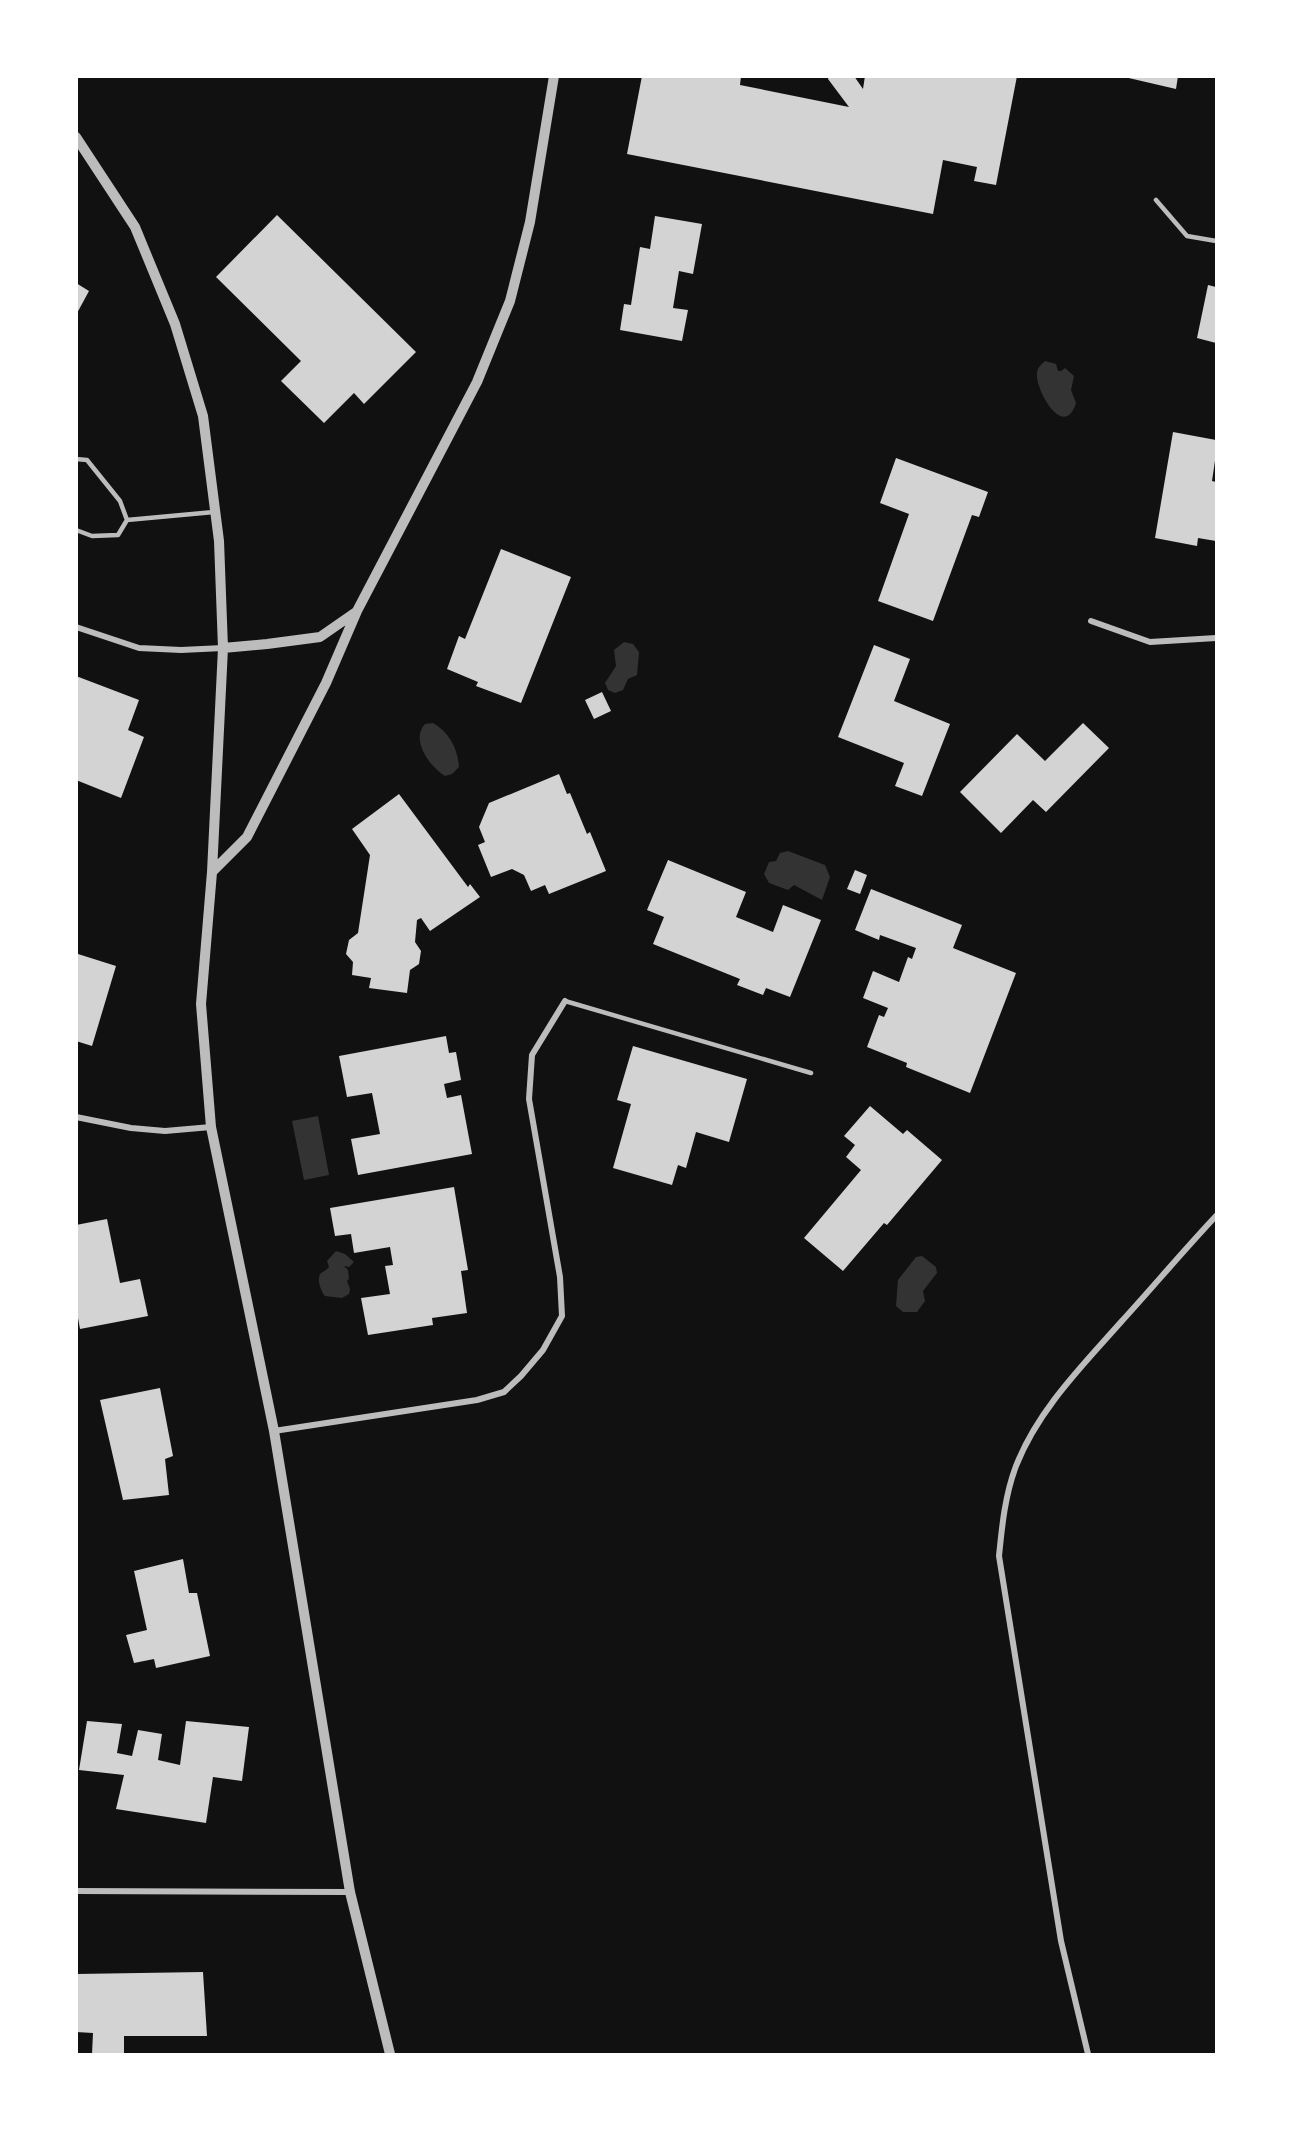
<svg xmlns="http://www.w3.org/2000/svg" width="1293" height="2131" font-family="Jost,sans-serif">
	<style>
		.water { fill: #333 }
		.building { fill: #d3d3d3 }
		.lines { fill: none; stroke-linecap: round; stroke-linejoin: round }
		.service { stroke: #bcbcbc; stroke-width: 4.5 }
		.minor { stroke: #bcbcbc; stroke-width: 6 }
		.tertiary { stroke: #bcbcbc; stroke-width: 10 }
	</style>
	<rect width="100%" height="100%" fill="#111"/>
	<path class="water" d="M 1045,361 L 1056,364 L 1058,371 L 1061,371 L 1065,368 L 1074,376 L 1071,390 L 1076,403 C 1064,441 1035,390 1037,373 C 1037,368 1041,365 1045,361 Z
		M 624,642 L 633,644 L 639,652 L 637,675 L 628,679 L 623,690 L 615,693 L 608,690 L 605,683 L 616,666 L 614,650 Z
		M 433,723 C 449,732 458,749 459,767 L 452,774 L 445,776 C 430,767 410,740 425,724 Z
		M 788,851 L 825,865 L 830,877 L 822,900 L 794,885 L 788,890 L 769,883 L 764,874 L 769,862 L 776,861 L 780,853 Z
		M 318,1116 L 329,1175 L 304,1180 L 292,1121 Z
		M 336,1251 L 345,1254 L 354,1262 L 349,1267 L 344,1266 L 348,1270 L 349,1279 L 347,1281 L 350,1289 L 349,1294 L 342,1298 L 325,1296 C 321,1291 316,1279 321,1273 C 324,1271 327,1270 329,1267 L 327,1261 Z
		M 922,1256 L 936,1267 L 937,1273 L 923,1291 L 925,1301 L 917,1312 L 903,1312 L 896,1306 L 898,1280 L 916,1257 Z"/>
	<path class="building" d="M 642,76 L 741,76 L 740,85 L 849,107 L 828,79 L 829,76 L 854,76 L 863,89 L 865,76 L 1017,76 L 996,185 L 974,181 L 977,167 L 943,160 L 933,214 L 627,154 Z
		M 1120,76 L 1178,76 L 1176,89 Z
		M 277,215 L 416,352 L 364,404 L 354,393 L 324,423 L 281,381 L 301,361 L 216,277 Z
		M 655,216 L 702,224 L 693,274 L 679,271 L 673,308 L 688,310 L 682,341 L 620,330 L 624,304 L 631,305 L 640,247 L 650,249 Z
		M 76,283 L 89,291 L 76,315 Z
		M 1208,285 L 1216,287 L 1216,343 L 1197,338 Z
		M 1173,432 L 1216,440 L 1216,454 L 1212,481 L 1216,482 L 1216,541 L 1198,538 L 1197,546 L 1155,538 Z
		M 896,458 L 988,492 L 979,517 L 972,515 L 933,621 L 878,601 L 909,514 L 880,503 Z
		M 501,549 L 571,577 L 521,703 L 476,686 L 478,682 L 447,669 L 459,636 L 465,639 Z
		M 874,645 L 910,659 L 894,701 L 950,724 L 922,796 L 895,786 L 904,763 L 838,737 Z
		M 76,676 L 139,700 L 128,730 L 144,737 L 121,798 L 76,780 Z
		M 602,692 L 611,711 L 594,719 L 585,700 Z
		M 1083,723 L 1109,748 L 1046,812 L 1033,800 L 1001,833 L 960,792 L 1017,734 L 1045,761 Z
		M 559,774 L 567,794 L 570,793 L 587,834 L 590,832 L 606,871 L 549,894 L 545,885 L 531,891 L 524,875 L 512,869 L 491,877 L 478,845 L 485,842 L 479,827 L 489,803 Z
		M 399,794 L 468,887 L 470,884 L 480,897 L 430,931 L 421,918 L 417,920 L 415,942 L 421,951 L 419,964 L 410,970 L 407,993 L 369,988 L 371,978 L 352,975 L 353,962 L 346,954 L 349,940 L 358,933 L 370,855 L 352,829 Z
		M 668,860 L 746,892 L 736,917 L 773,932 L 783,905 L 821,920 L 790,997 L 766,988 L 763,995 L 737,985 L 740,979 L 653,944 L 664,917 L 647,910 Z
		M 855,870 L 867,875 L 860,894 L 847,889 Z
		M 871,889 L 962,925 L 953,948 L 1016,973 L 970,1093 L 906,1067 L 907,1063 L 867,1047 L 879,1015 L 884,1017 L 888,1008 L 863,998 L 873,971 L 899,982 L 908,957 L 912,959 L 916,948 L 880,935 L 879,940 L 855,930 Z
		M 78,954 L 116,966 L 92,1046 L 76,1041 Z
		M 446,1036 L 449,1053 L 456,1052 L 461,1080 L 444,1084 L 447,1098 L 461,1095 L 472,1154 L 358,1175 L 351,1139 L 380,1134 L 372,1093 L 347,1097 L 339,1056 Z
		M 633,1046 L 747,1079 L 729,1142 L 696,1132 L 686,1168 L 678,1165 L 672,1185 L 613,1168 L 631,1104 L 617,1100 Z
		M 870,1106 L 903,1134 L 907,1130 L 942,1160 L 887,1225 L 884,1223 L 843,1271 L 804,1238 L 861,1170 L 846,1157 L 855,1145 L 844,1136 Z
		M 454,1187 L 468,1270 L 461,1271 L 467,1313 L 432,1318 L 433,1325 L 368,1335 L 361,1298 L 390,1294 L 385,1266 L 393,1265 L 390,1247 L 354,1253 L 351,1234 L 335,1236 L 330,1208 Z
		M 107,1219 L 120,1283 L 140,1279 L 148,1316 L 80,1329 L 78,1318 L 76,1318 L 76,1225 Z
		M 160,1388 L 173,1456 L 165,1459 L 169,1495 L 123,1500 L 100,1400 Z
		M 183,1559 L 189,1593 L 197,1593 L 210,1656 L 156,1668 L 154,1659 L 134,1663 L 126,1635 L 147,1630 L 134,1571 Z
		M 87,1721 L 122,1724 L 117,1753 L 132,1756 L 138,1730 L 162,1734 L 158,1760 L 180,1765 L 186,1721 L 249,1727 L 242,1781 L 213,1777 L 206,1823 L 116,1809 L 124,1775 L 79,1770 Z
		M 203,1972 L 207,2036 L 124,2036 L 124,2054 L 92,2054 L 93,2033 L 76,2032 L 76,1974 Z"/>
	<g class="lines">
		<path class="service" d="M 1156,200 L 1187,236 L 1216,241
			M 76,459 L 87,460 L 120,501 L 127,520 L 118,535 L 92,536 L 76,530
			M 127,520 L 214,512
			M 565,1001 L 811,1073"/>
		<path class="minor" d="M 1091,621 L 1150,642 L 1216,638
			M 76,627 L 139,648 L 181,650 L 223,648
			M 76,1117 L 131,1128 L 165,1131 L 211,1127
			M 274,1431 L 477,1400 L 504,1392 L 521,1376 L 543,1350 L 562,1316 L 560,1277 L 529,1099 L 532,1055 L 565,1001
			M 76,1891 L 350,1892
			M 1088,2054 L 1061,1941 L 999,1556 C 1002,1526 1005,1495 1016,1466 C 1038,1410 1082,1366 1121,1322 C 1153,1287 1183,1251 1216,1216"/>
		<path class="tertiary" d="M 76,137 L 135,227 L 175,324 L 203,416 L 219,541 L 223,648 L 212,872 L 201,1004 L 211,1127 L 274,1431 L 350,1892 L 390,2054
			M 223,648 L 267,644 L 320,637 L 356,612
			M 212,872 L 247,837 L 326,683 L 357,611 L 477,382 L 510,301 L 530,222 L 554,76"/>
	</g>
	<rect width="1293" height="2131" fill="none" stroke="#ffffff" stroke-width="156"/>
</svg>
